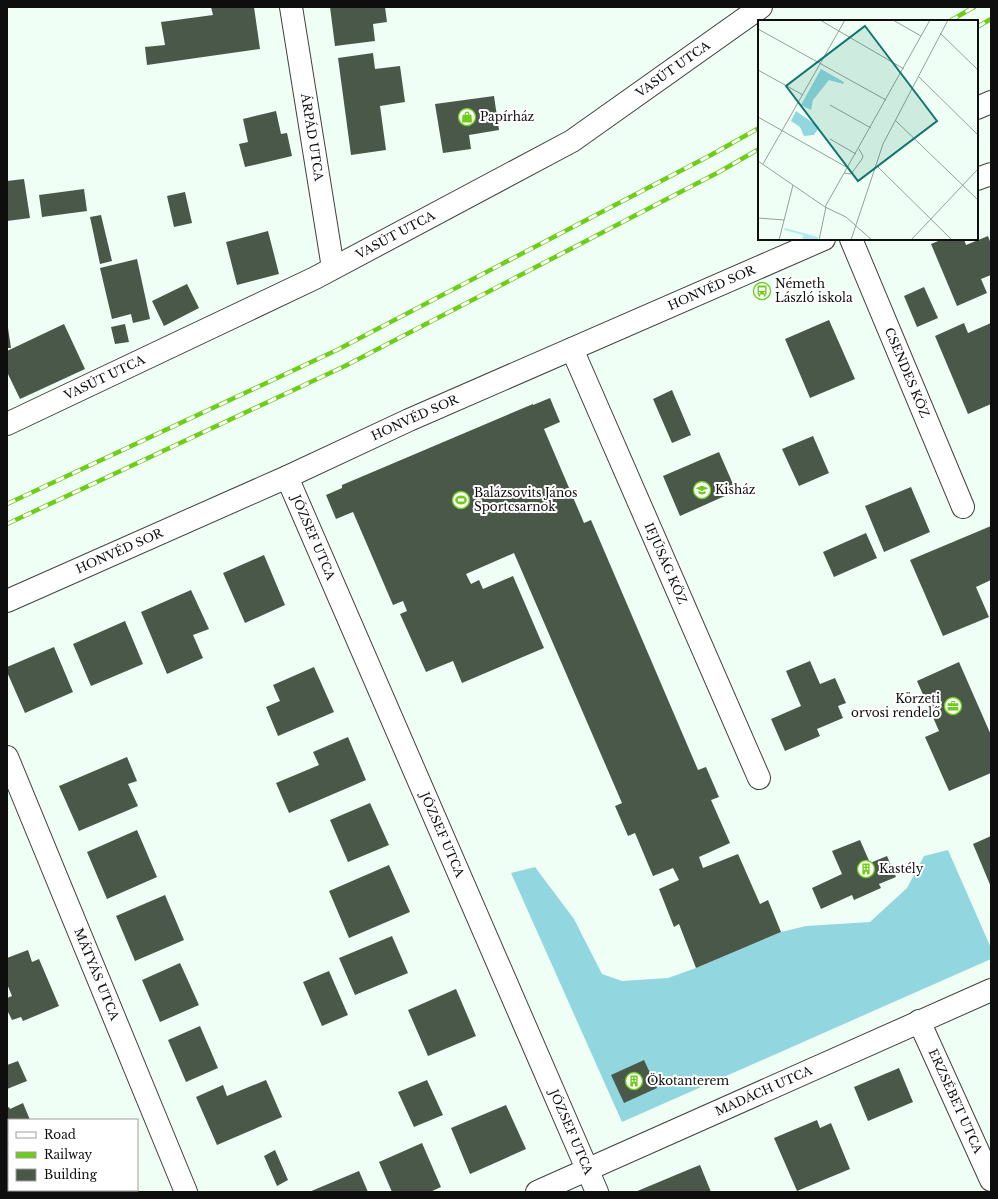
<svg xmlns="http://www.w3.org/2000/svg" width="998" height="1199" font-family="'Libre Baskerville',serif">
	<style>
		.forest { fill: #92d7e0 }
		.building { fill: #4a5849 }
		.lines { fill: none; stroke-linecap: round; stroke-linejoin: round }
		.minor-casing { stroke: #414141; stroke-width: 24 }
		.minor { stroke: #fff; stroke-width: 22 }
		.rail-casing { stroke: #6ecd18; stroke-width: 4.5 }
		.rail { stroke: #fff; stroke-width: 3; stroke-dasharray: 9; stroke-linecap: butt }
		.labels { text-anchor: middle; stroke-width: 4; stroke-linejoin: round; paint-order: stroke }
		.street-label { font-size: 12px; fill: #0e0e0e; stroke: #fff }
		.poi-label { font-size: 12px; fill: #0e0e0e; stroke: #fff; text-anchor: start }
		.inset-road { fill: none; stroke: #969f99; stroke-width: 1 }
		.view { fill: #0f766e; fill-opacity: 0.15; stroke: #0f766e; stroke-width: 2 }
		.inset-edge { fill: none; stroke: #0e0e0e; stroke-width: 2 }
	</style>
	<rect width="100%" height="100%" fill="#f0fff5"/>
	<path class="forest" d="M 948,850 L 991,948 L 991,959 L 622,1122 L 511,873 L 535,867 L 574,919 L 602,974 L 622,981 L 668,978 L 696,968 L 781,932 L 806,926 L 870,922 L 907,888 L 924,856 Z"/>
	<path class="building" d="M 211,7 L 254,7 L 260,49 L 147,65 L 145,47 L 165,45 L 161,22 L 213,15 Z
		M 330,7 L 385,7 L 387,22 L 373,24 L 375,41 L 335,46 Z
		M 373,53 L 375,69 L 400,66 L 405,102 L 380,106 L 386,150 L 351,155 L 338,58 Z
		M 494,96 L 499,130 L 469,135 L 471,149 L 443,153 L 435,104 Z
		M 276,111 L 281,134 L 287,133 L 292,156 L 245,167 L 239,144 L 248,142 L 243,119 Z
		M 24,179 L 30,218 L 7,221 L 7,181 Z
		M 84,189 L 87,211 L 42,217 L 39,195 Z
		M 185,192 L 192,223 L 174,227 L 167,196 Z
		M 101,215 L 112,261 L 100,264 L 90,217 Z
		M 268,231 L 279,274 L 237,285 L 226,242 Z
		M 988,236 L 991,244 L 991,275 L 981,279 L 987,293 L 957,306 L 931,244 L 943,239 L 964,239 L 966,245 Z
		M 137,259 L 150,319 L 133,323 L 131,314 L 112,319 L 100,268 Z
		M 187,284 L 199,308 L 164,326 L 152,301 Z
		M 924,287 L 938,318 L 917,327 L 904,296 Z
		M 829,320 L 855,379 L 810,398 L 785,339 Z
		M 964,323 L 968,333 L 991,323 L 991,404 L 968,414 L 935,336 Z
		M 64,324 L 85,369 L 20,399 L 7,372 L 7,351 Z
		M 125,324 L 129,342 L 115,344 L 111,327 Z
		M 7,328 L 8,328 L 11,348 L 7,348 Z
		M 672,390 L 691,435 L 672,443 L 653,399 Z
		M 550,398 L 560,422 L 544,429 L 584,523 L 591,520 L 698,770 L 706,767 L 719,797 L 711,800 L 730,843 L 699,857 L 703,868 L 738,854 L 760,904 L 768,900 L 781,932 L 696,968 L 679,924 L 674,927 L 659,889 L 679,880 L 673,868 L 653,876 L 635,833 L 628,836 L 615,806 L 622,803 L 514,553 L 466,574 L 471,584 L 479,580 L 483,589 L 513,576 L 544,648 L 462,683 L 453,661 L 426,672 L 400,614 L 407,611 L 403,601 L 393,605 L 353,512 L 336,519 L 326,495 L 342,488 L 342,485 L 533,404 L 533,405 Z
		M 813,436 L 829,473 L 799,486 L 782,449 Z
		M 719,452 L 736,491 L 680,516 L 663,476 Z
		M 911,487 L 930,532 L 884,552 L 865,506 Z
		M 991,526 L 991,580 L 976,587 L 989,617 L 943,636 L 910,560 Z
		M 866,533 L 877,558 L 834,577 L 823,552 Z
		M 264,555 L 285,605 L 245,623 L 223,573 Z
		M 191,590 L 209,629 L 193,635 L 203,658 L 167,674 L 141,612 Z
		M 125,621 L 143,664 L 91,686 L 73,644 Z
		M 54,647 L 73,692 L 25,713 L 7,672 L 7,667 Z
		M 810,661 L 820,684 L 835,678 L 846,703 L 838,706 L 843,718 L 817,729 L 820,736 L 785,751 L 771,719 L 801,706 L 786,671 Z
		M 959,662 L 991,735 L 991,773 L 949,791 L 925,737 L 939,731 L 917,681 Z
		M 314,667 L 334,712 L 278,736 L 266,707 L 280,701 L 273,685 Z
		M 348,737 L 366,780 L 289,813 L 276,783 L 319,765 L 313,752 Z
		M 127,757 L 137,781 L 128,784 L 138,806 L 79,831 L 59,786 Z
		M 370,803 L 389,845 L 348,862 L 330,820 Z
		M 137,830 L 157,877 L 107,899 L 87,852 Z
		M 991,836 L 991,887 L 973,844 Z
		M 860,840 L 870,863 L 887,856 L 896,877 L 879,884 L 881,888 L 854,900 L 852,895 L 821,909 L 812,888 L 842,874 L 832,851 Z
		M 389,865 L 410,912 L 349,938 L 329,891 Z
		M 165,895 L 184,940 L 135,961 L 116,916 Z
		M 392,936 L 408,973 L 355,995 L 339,958 Z
		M 28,950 L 32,962 L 39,959 L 59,1006 L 23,1021 L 21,1017 L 12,1020 L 7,1010 L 7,998 L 12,996 L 7,984 L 7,958 Z
		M 180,963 L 199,1005 L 160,1022 L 142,980 Z
		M 329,971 L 348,1015 L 322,1026 L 303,982 Z
		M 456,989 L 476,1036 L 428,1056 L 408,1010 Z
		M 200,1026 L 218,1068 L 186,1082 L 168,1040 Z
		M 644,1060 L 657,1088 L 624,1103 L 611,1075 Z
		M 18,1061 L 27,1081 L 7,1089 L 7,1065 Z
		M 899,1068 L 913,1102 L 868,1121 L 854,1087 Z
		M 266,1080 L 282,1117 L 217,1145 L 196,1097 L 223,1085 L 227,1096 Z
		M 427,1080 L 443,1115 L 414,1127 L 398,1092 Z
		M 23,1103 L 30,1120 L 9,1120 L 9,1159 L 7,1160 L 7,1108 L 9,1107 L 10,1109 Z
		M 506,1105 L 526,1149 L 470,1174 L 451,1128 Z
		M 817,1120 L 820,1128 L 831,1123 L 850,1169 L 797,1191 L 774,1138 Z
		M 422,1143 L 441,1187 L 430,1192 L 392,1192 L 379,1162 Z
		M 275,1150 L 288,1180 L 277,1186 L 264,1156 Z
		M 700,1165 L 711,1192 L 635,1192 L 690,1169 Z
		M 359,1171 L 368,1192 L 309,1192 Z
		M 51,1190 L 107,1190 L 102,1192 L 51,1192 Z"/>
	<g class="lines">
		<g class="minor-casing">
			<g id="minor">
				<path id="s1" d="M 291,7 L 333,268"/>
				<path d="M 977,108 L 991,102"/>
				<path d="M 977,179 L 991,174"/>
				<path id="s2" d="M 851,239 L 963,507"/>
				<path id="s3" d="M 572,349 L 759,778"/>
				<path id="s4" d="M 7,424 L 315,278 L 572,141 L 761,7"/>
				<path id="s5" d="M 287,477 L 597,1192"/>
				<path id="s6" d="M 7,601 L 287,477 L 409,420 L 824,239"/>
				<path id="s7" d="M 7,757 L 186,1192"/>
				<path id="s8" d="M 919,1021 L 991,1180"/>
				<path id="s9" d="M 537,1192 L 991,990"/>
			</g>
		</g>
		<use href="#minor" class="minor"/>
		<g class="rail-casing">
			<path id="rail" d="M 950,21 L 974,7
				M 977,27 L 991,19
				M 7,504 L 337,350 L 711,155 L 759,128
				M 7,524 L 345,366 L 719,172 L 759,149"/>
		</g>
		<use href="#rail" class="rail"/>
	</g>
	<defs>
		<g id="shop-ring" transform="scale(0.9)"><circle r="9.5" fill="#fff" stroke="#6ecd18" stroke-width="1.5"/><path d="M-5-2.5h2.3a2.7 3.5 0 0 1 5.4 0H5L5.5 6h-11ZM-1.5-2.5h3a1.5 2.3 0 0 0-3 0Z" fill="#6ecd18"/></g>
		<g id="bus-ring" transform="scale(0.9)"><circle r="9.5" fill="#fff" stroke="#6ecd18" stroke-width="1.5"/><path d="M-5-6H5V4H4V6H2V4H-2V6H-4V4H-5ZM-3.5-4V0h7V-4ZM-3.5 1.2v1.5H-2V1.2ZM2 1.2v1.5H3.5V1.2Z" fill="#6ecd18"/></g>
		<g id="school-ring" transform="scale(0.9)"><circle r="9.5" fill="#fff" stroke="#6ecd18" stroke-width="1.5"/><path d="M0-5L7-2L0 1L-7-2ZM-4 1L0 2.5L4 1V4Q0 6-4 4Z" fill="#6ecd18"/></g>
		<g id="stadium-ring" transform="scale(0.9)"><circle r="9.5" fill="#fff" stroke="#6ecd18" stroke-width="1.5"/><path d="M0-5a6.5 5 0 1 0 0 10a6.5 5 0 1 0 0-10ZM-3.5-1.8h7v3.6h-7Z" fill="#6ecd18"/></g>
		<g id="office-ring" transform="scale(0.9)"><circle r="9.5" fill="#fff" stroke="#6ecd18" stroke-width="1.5"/><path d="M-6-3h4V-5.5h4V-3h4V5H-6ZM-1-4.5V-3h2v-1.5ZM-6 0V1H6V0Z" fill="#6ecd18"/></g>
		<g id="building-ring" transform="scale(0.9)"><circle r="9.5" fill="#fff" stroke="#6ecd18" stroke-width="1.5"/><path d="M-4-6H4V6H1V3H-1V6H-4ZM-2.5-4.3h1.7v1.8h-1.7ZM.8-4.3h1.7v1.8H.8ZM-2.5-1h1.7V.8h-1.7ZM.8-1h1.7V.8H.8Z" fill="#6ecd18"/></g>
	</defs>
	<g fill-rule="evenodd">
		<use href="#shop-ring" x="467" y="117"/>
		<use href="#bus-ring" x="762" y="291"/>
		<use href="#school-ring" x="702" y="490"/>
		<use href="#stadium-ring" x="461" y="500"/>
		<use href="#office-ring" x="953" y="706"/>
		<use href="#building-ring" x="866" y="869"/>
		<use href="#building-ring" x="634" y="1081"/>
	</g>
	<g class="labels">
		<g class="street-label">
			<text dy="4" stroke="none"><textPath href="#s4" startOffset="756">VASÚT UTCA</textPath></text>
			<text dy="4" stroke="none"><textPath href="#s1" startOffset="132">ÁRPÁD UTCA</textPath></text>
			<text dy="4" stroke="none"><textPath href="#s4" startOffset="432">VASÚT UTCA</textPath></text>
			<text dy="4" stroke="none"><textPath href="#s6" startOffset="771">HONVÉD SOR</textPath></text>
			<text dy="4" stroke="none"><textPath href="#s2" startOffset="145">CSENDES KÖZ</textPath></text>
			<text dy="4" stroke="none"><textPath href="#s4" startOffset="108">VASÚT UTCA</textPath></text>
			<text dy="4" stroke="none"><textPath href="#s6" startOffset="447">HONVÉD SOR</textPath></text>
			<text dy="4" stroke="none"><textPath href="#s5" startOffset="66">JÓZSEF UTCA</textPath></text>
			<text dy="4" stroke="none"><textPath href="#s6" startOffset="123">HONVÉD SOR</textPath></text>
			<text dy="4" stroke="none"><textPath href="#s3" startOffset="234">IFJÚSÁG KÖZ</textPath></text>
			<text dy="4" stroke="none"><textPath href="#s5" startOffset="390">JÓZSEF UTCA</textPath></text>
			<text dy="4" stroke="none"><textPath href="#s7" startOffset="235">MÁTYÁS UTCA</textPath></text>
			<text dy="4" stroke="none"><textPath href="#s9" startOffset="248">MADÁCH UTCA</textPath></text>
			<text dy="4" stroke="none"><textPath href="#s8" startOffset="88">ERZSÉBET UTCA</textPath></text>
			<text dy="4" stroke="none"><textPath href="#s5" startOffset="714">JÓZSEF UTCA</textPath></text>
		</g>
		<g class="poi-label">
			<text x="480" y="121">Papírház</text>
			<text x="775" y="288">Németh<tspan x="775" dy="14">László iskola</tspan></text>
			<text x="715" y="494">Kisház</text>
			<text x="474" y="497">Balázsovits János<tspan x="474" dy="14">Sportcsarnok</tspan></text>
			<text x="940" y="703" text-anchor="end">Körzeti<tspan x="940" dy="14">orvosi rendelő</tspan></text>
			<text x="879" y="873">Kastély</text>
			<text x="647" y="1085">Ökotanterem</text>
		</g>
	</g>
	<g transform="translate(758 20)">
		<rect width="220" height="220" fill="#f0fff5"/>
		<path d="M 27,208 L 60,217 L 59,220 L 44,220 L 45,215 L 26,210 Z" fill="#b5ebee"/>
		<path d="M 63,49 L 86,62 L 85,64 L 71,60 L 55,80 L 53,90 L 43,85 ZM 38,91 L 61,107 L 56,115 L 46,116 L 42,107 L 33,101 Z" fill="#92d7e0"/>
		<path class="inset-road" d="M 62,0 L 146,49M 135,0 L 163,16M 0,9 L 128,80M 182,13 L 220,50M 0,50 L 45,75M 160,56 L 220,115M 72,85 L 113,108M 0,97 L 90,148M 137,100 L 220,180M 72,119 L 98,134M 0,141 L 67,187 L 88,197 L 114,220M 5,144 L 87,0M 119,146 L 194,220M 86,153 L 93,154 L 104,139 L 105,136 L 101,129M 67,187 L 172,0M 0,198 L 26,200M 21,220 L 35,165M 61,220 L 68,187M 93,220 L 125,124 L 190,0M 153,220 L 220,149"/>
		<path class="view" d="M 107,6 L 179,101 L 100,161 L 28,66 Z"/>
		<rect width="220" height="220" class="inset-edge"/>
	</g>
	<rect width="998" height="1199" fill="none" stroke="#0e0e0e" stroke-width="16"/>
	<rect x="8" y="1119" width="130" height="72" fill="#ffffff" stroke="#9f9f9f"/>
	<rect x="16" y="1132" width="20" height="6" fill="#ffffff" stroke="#9f9f9f"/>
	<text x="44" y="1139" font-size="12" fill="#0e0e0e">Road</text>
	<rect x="16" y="1152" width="20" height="6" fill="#6ecd18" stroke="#9f9f9f"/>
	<text x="44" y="1159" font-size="12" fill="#0e0e0e">Railway</text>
	<rect x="16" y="1169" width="20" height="12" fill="#4a5849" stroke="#9f9f9f"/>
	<text x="44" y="1179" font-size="12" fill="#0e0e0e">Building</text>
</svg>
